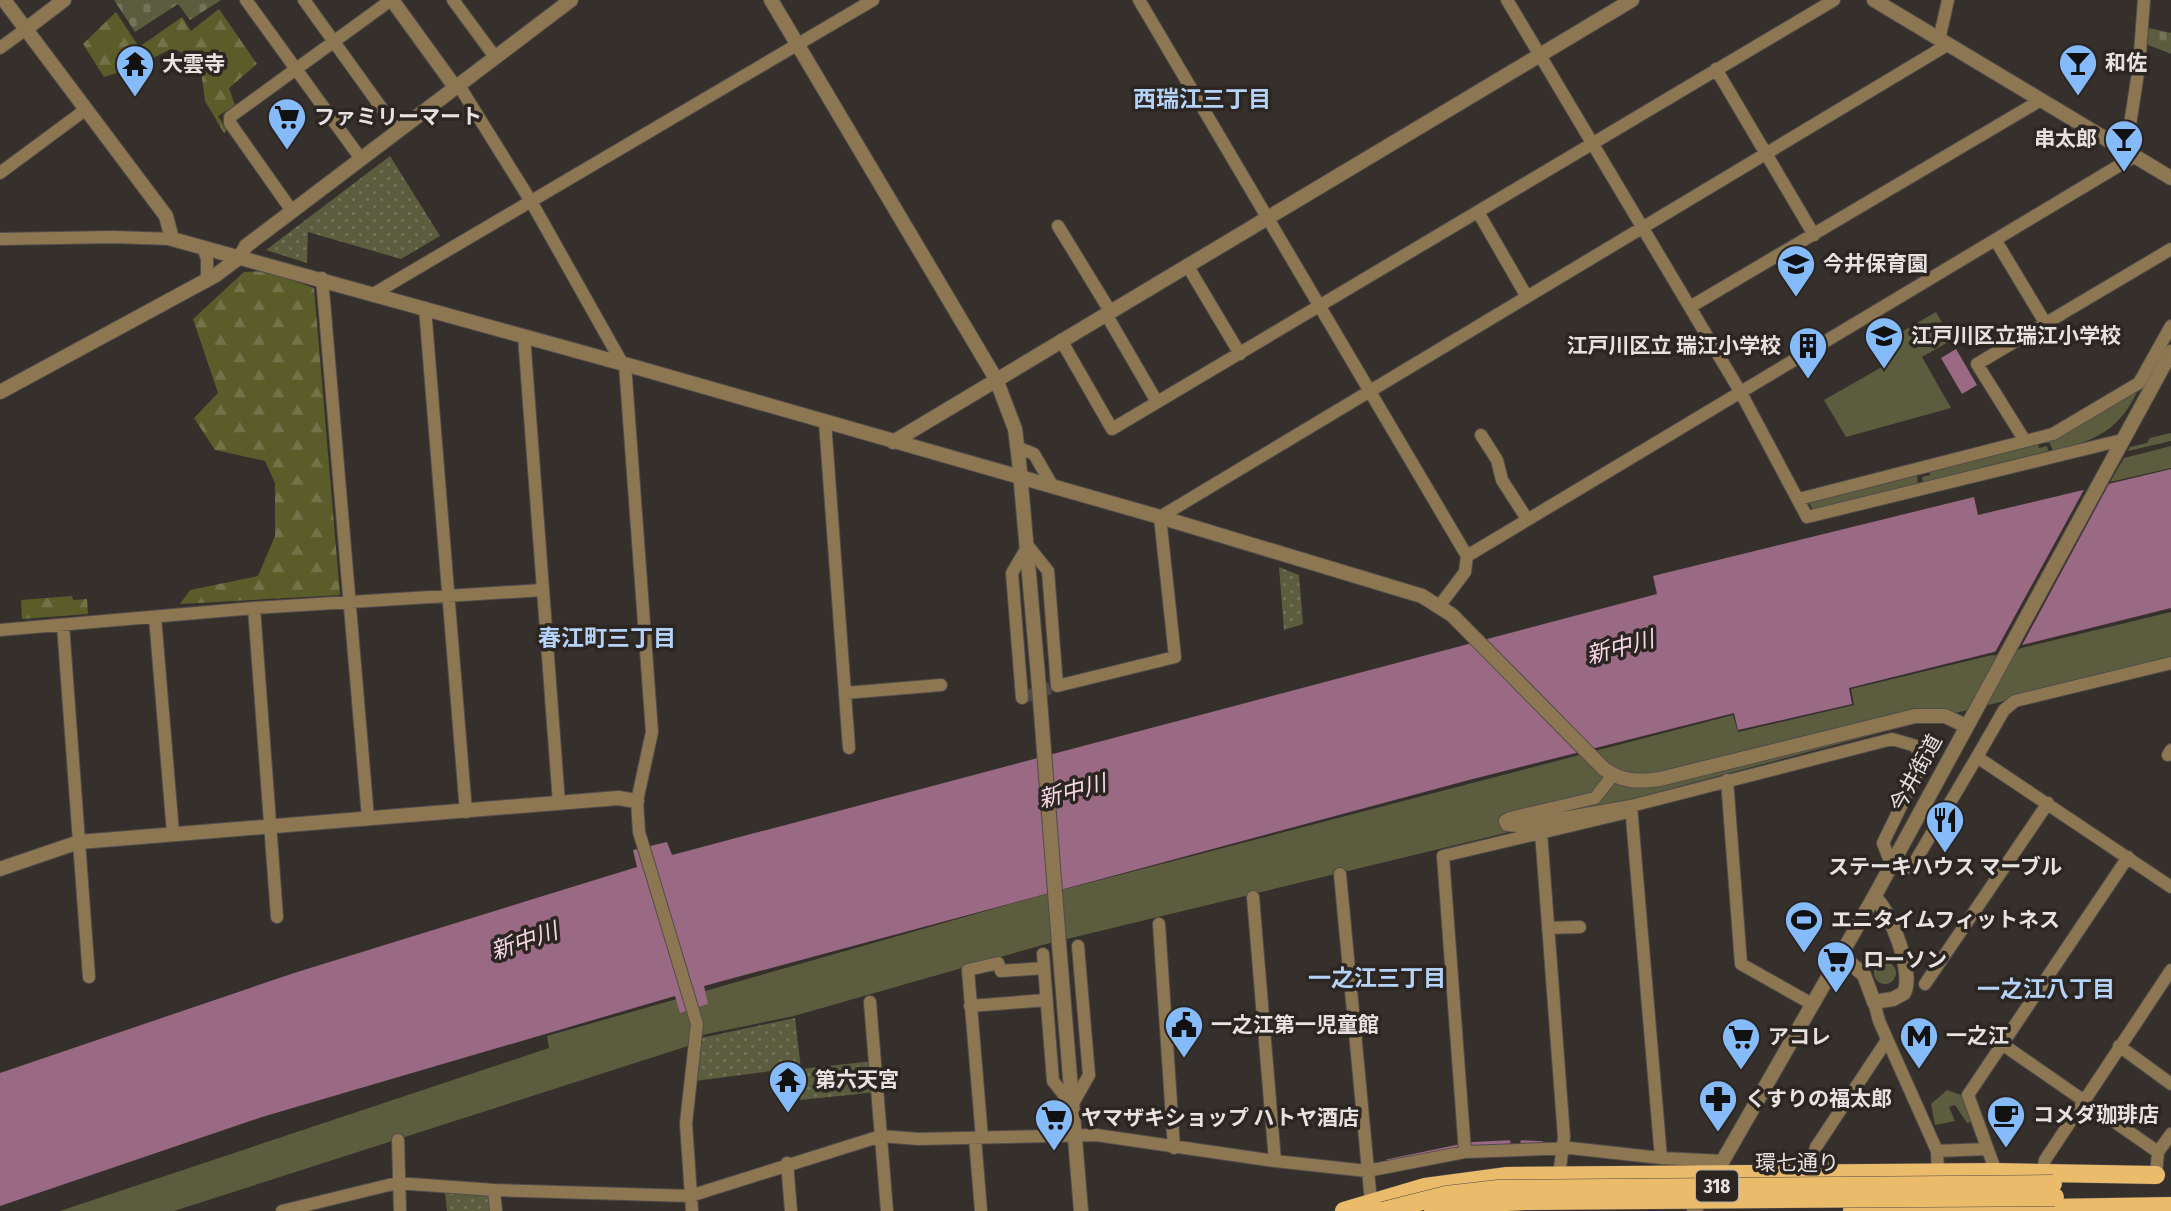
<svg xmlns="http://www.w3.org/2000/svg" width="2171" height="1211" font-family="'Fira Sans Condensed','Noto Sans JP',sans-serif">
	<style>
		.green { fill: #5b5d3e }
		.forest { fill: url(#forest-firs) }
		.cemetery { fill: url(#cemetery-stones) }
		.park { fill: url(#park-dots) }
		.water { fill: #9a6983 }
		.pier { fill: #36302d }
		.lines { fill: none; stroke-linecap: round; stroke-linejoin: round }
		.stream { stroke: #9a6983; stroke-width: 3.5 }
		.minor-tunnel { stroke: #514b48; stroke-width: 12; stroke-dasharray: 12 6; stroke-linecap: butt }
		.minor-casing { stroke: #524c4a; stroke-width: 14 }
		.tertiary-casing { stroke: #524c4a; stroke-width: 16 }
		.primary-casing { stroke: #524c4a; stroke-width: 19 }
		.minor { stroke: #8d7752; stroke-width: 12 }
		.tertiary { stroke: #8d7752; stroke-width: 14 }
		.primary { stroke: #e9bb6b; stroke-width: 18 }
		.tertiary-bridge-casing { stroke: #524c4a; stroke-width: 16; stroke-linecap: butt }
		.primary-bridge-casing { stroke: #524c4a; stroke-width: 19; stroke-linecap: butt }
		.tertiary-bridge { stroke: #8d7752; stroke-width: 14 }
		.primary-bridge { stroke: #e9bb6b; stroke-width: 18 }
		.labels { text-anchor: middle; stroke-width: 7; stroke-linejoin: round; paint-order: stroke }
		.shield { fill: #2c2623; stroke: #afaaa7; stroke-width: 2 }
		.shield-label { font-size: 19px; font-weight: bold; fill: #e7e2e0 }
		.poi-label { font-size: 21px; font-weight: bold; fill: #e7e2e0; stroke: #2c2623; text-anchor: start }
		.street-label { font-size: 21px; fill: #e7e2e0; stroke: #2c2623 }
		.neighbourhood-label { font-size: 23px; font-weight: bold; fill: #b5d3f8; stroke: #2c2623 }
		.water-label { font-size: 23px; font-style: italic; fill: #f9d9e9; stroke: #2c2623 }
	</style>
	<defs>
		<pattern id="forest-firs" width="22" height="20" patternUnits="userSpaceOnUse" patternTransform="scale(1.75)"><rect width="22" height="20" fill="#5a5c2a"/><path d="M5 1l3.5 6h-7zM16 11l3.5 6h-7z" fill="#727349"/></pattern>
		<pattern id="cemetery-stones" width="16" height="16" patternUnits="userSpaceOnUse" patternTransform="scale(1.75)"><rect width="16" height="16" fill="#5b5d3e"/><path d="M2 7V4a2 2 0 0 1 4 0v3zM10 15v-3a2 2 0 0 1 4 0v3z" fill="#73745a"/></pattern>
		<pattern id="park-dots" width="8" height="8" patternUnits="userSpaceOnUse" patternTransform="scale(1.75)"><rect width="8" height="8" fill="#5b5d3e"/><path d="M2 2h.1M6 6h.1" fill="none" stroke="#73745a" stroke-width="1.8" stroke-linecap="round"/></pattern>
	</defs>
	<rect width="100%" height="100%" fill="#36302d"/>
	<path class="green" d="M 1936,312 L 1952,340 L 1922,357 L 1951,408 L 1846,437 L 1824,400 L 1887,364 L 1877,346 Z
		M 2140,386 C 2120,430 2098,440 2053,451 L 2050,443 L 2046,443 L 2045,439 Z
		M 2171,433 L 2171,441 L 2128,451 L 2130,447 L 2147,443 L 2150,438 Z
		M 2038,444 L 2039,448 L 2047,446 L 2048,451 L 1923,482 L 1922,477 L 1930,475 L 1929,471 Z
		M 2171,446 L 2171,468 L 2110,482 L 2124,458 Z
		M 1917,474 L 1918,484 L 1813,510 L 1809,503 Z
		M 2171,612 L 2171,659 L 1928,720 L 1497,835 L 1046,944 L 794,1016 L 692,1037 L 688,1046 L 174,1211 L 60,1211 L 549,1048 L 547,1036 L 1035,897 L 1733,715 L 1738,732 L 1854,705 L 1851,689 Z
		M1874 973a11 11 0 1 1 22 0a11 11 0 1 1-22 0Z
		M 1947,1090 L 1961,1095 L 1974,1121 L 1967,1123 L 1955,1105 L 1949,1107 L 1955,1121 L 1935,1125 L 1931,1104 Z"/>
	<path class="forest" d="M 219,9 L 257,64 L 229,88 L 235,105 L 218,116 L 227,130 L 224,133 L 205,101 L 201,71 L 194,59 L 176,50 L 167,51 L 133,68 L 104,77 L 83,44 L 116,12 L 139,47 L 182,17 L 191,31 Z
		M 265,271 L 314,288 L 340,595 L 180,604 L 190,590 L 258,576 L 275,536 L 275,483 L 265,461 L 215,450 L 194,418 L 218,393 L 193,319 L 244,272 Z
		M 72,596 L 73,600 L 87,599 L 88,614 L 22,619 L 21,600 Z"/>
	<path class="cemetery" d="M 114,0 L 221,0 L 190,20 L 178,4 L 135,32 Z
		M 2149,28 L 2171,33 L 2171,54 L 2146,44 Z"/>
	<path class="park" d="M 390,156 L 440,236 L 401,259 L 308,232 L 307,263 L 266,250 Z
		M 1279,567 L 1299,575 L 1303,624 L 1284,630 Z
		M 795,1018 L 801,1069 L 874,1061 L 877,1092 L 800,1100 L 788,1073 L 779,1070 L 695,1081 L 701,1038 Z
		M 445,1192 L 491,1194 L 492,1211 L 447,1211 Z"/>
	<path class="water" d="M 1956,349 L 1977,385 L 1962,394 L 1941,358 Z
		M 2171,469 L 2171,608 L 1849,688 L 1852,704 L 1738,730 L 1734,713 L 1469,780 L 704,986 L 708,1004 L 680,1013 L 675,996 L 262,1117 L 0,1206 L 0,1073 L 294,973 L 637,867 L 633,850 L 667,842 L 672,855 L 1657,594 L 1653,576 L 1974,497 L 1978,515 Z"/>
	<path class="pier" d="M 2111,480 L 2020,649 L 1993,656 L 2086,486 Z"/>
	<g class="lines">
		<path class="stream" d="M 1522,1142 L 1542,1143
			M 1469,1144 L 1509,1142
			M 1388,1161 L 1460,1146"/>
		<path class="minor-tunnel" d="M 1022,698 L 1057,686"/>
		<g class="minor-casing">
			<path id="minor" d="M 246,0 L 361,159
				M 304,0 L 398,131
				M 453,0 L 495,57
				M 1139,0 L 1467,556 L 1465,572 L 1440,605
				M 1507,0 L 1741,393 L 1807,517 L 2122,440
				M 1939,40 L 1948,0
				M 0,48 L 26,29
				M 1716,69 L 1814,235
				M 458,84 L 532,203 L 622,363
				M 2126,151 L 2139,66 L 2144,0
				M 0,173 L 85,110
				M 292,211 L 230,123 L 230,117 L 391,0
				M 1478,212 L 1527,297
				M 1058,226 L 1110,311
				M 0,239 L 113,237 L 172,239
				M 1996,241 L 2046,324
				M 203,247 L 207,259 L 207,281
				M 1187,265 L 1240,354
				M 322,278 L 368,818
				M 375,293 L 873,0
				M 1690,307 L 2041,100
				M 425,308 L 466,812
				M 1106,314 L 1157,402
				M 524,336 L 559,803
				M 1061,340 L 1112,429 L 1834,0
				M 625,364 L 652,732 L 637,801 L 639,832 L 697,1024 L 686,1123 L 692,1211
				M 825,422 L 849,748
				M 1481,435 L 1497,460 L 1502,480 L 1527,519
				M 2025,441 L 1977,364 L 2171,249
				M 1017,447 L 1034,454 L 1053,487
				M 1799,499 L 2053,434 L 2139,383 L 2171,326
				M 1467,556 L 2135,156
				M 254,608 L 277,917
				M 155,617 L 173,833
				M 63,625 L 89,977
				M 0,630 L 254,608 L 543,590
				M 845,693 L 941,685
				M 1022,698 L 1012,573 L 1028,546 L 1048,571 L 1057,686 L 1175,657 L 1160,517 L 1947,45
				M 2168,755 L 2171,750
				M 1977,757 L 2004,710 L 2015,701 L 2171,663
				M 1613,775 L 1595,798 L 1510,818 L 1505,821 L 1507,825 L 1517,826 L 1631,806 L 1892,739 L 1916,746 L 1922,763 L 1883,843 L 1891,864 L 1907,868 L 1913,865 L 1977,757 L 2171,887
				M 1727,780 L 1741,964 L 1812,1004
				M 1631,806 L 1661,1158
				M 1541,832 L 1564,1137 L 1559,1175
				M 1340,874 L 1371,1202
				M 1253,897 L 1275,1161
				M 1159,924 L 1174,1148
				M 1548,928 L 1580,927
				M 1043,954 L 1053,1081 L 1072,1105 L 1089,1075 L 1078,946
				M 1925,984 L 2048,803
				M 870,1002 L 887,1211
				M 1874,1002 L 1879,1021 L 1937,1151 L 1938,1173
				M 970,1006 L 1046,1000
				M 2002,1044 L 2158,1152
				M 2119,1046 L 2171,1084
				M 975,1138 L 981,1211
				M 982,1138 L 968,970 L 998,963 L 1001,971 L 1044,968
				M 398,1140 L 400,1211
				M 1937,1151 L 1987,1149
				M 1465,1152 L 1443,856 L 1624,813
				M 787,1163 L 791,1211
				M 1996,1172 L 1968,1095 L 2128,857
				M 2043,1172 L 2045,1160 L 2171,970
				M 1828,1174 L 1815,1151 L 1816,1147 L 1887,1040
				M 2156,1175 L 2158,1152 L 2171,1134
				M 494,1190 L 496,1211
				M 282,1211 L 397,1183 L 494,1190 L 690,1196 L 881,1136 L 919,1139 L 1096,1135 L 1275,1161 L 1367,1171 L 1465,1152 L 1570,1148 L 1661,1158 L 1723,1161"/>
		</g>
		<g class="tertiary-casing">
			<path id="tertiary" d="M 4,0 L 166,216 L 172,239 L 635,367 L 1160,517 L 1422,596 L 1452,615 L 1604,769 C 1623,782 1637,782 1660,779 L 1915,716 L 1945,716 L 1966,726
				M 392,0 L 455,87
				M 771,0 L 996,379 L 1015,429 L 1019,461 L 1039,687
				M 1874,0 L 2171,178
				M 26,29 L 64,0
				M 0,392 L 216,275 L 240,257 L 246,246 L 571,0
				M 893,442 L 1632,0
				M 0,869 L 79,842 L 618,798 L 637,801
				M 1840,954 L 1864,975 L 1874,1002 L 1893,999 L 1904,993 C 1914,973 1891,911 1874,897
				M 1060,956 L 1081,1211
				M 1694,1211 L 1874,897 L 2171,352"/>
		</g>
		<g class="primary-casing">
			<path id="primary" d="M 1344,1211 L 1425,1187 L 1507,1176 L 1996,1172 L 2156,1175
				M 1852,1211 L 2171,1206"/>
		</g>
		<use href="#minor" class="minor"/>
		<use href="#tertiary" class="tertiary"/>
		<use href="#primary" class="primary"/>
		<g class="tertiary-bridge-casing">
			<path id="tertiary-bridge" d="M 1039,687 L 1060,956"/>
		</g>
		<g class="primary-bridge-casing">
			<path id="primary-bridge" d="M 1383,1211 L 1446,1195 L 1498,1189 L 2053,1184
				M 1433,1211 L 1472,1204 L 1525,1201 L 2055,1197"/>
		</g>
		<use href="#tertiary-bridge" class="tertiary-bridge"/>
		<use href="#primary-bridge" class="primary-bridge"/>
	</g>
	<defs>
		<g id="bar-pin" transform="scale(2.0125)"><path d="M0 17L-7.5 6A9.5 9.5 0 1 1 7.5 6Z" fill="#85bbfb" stroke="#2c2623"/><path d="M-6-5H6L.8 .8V4.5H3.5V6h-7V4.5H-.8V.8Z" fill="#111"/></g>
		<g id="temple-pin" transform="scale(2.0125)"><path d="M0 17L-7.5 6A9.5 9.5 0 1 1 7.5 6Z" fill="#85bbfb" stroke="#2c2623"/><path d="M0-6L5-2H3V0L6.5 2.5H4V6H1.5V3h-3V6H-4V2.5H-6.5L-3 0V-2H-5Z" fill="#111"/></g>
		<g id="supermarket-pin" transform="scale(2.0125)"><path d="M0 17L-7.5 6A9.5 9.5 0 1 1 7.5 6Z" fill="#85bbfb" stroke="#2c2623"/><path d="M-6-5.5h2.5l.6 2H6L4.5 2H-2.5L-4.4-4H-6ZM-1.5 3.2a1.3 1.3 0 1 0 .1 0ZM3 3.2a1.3 1.3 0 1 0 .1 0Z" fill="#111"/></g>
		<g id="school-pin" transform="scale(2.0125)"><path d="M0 17L-7.5 6A9.5 9.5 0 1 1 7.5 6Z" fill="#85bbfb" stroke="#2c2623"/><path d="M0-5L7-2L0 1L-7-2ZM-4 1L0 2.5L4 1V4Q0 6-4 4Z" fill="#111"/></g>
		<g id="building-pin" transform="scale(2.0125)"><path d="M0 17L-7.5 6A9.5 9.5 0 1 1 7.5 6Z" fill="#85bbfb" stroke="#2c2623"/><path d="M-4-6H4V6H1V3H-1V6H-4ZM-2.5-4.3h1.7v1.8h-1.7ZM.8-4.3h1.7v1.8H.8ZM-2.5-1h1.7V.8h-1.7ZM.8-1h1.7V.8H.8Z" fill="#111"/></g>
		<g id="restaurant-pin" transform="scale(2.0125)"><path d="M0 17L-7.5 6A9.5 9.5 0 1 1 7.5 6Z" fill="#85bbfb" stroke="#2c2623"/><path d="M-5-6h1v4h1v-4h1v4h1v-4h1v5L-1.5 .5V6h-2V.5L-5-1ZM5-6V6H3V1.5H1.5Q1.5-4 5-6Z" fill="#111"/></g>
		<g id="stadium-pin" transform="scale(2.0125)"><path d="M0 17L-7.5 6A9.5 9.5 0 1 1 7.5 6Z" fill="#85bbfb" stroke="#2c2623"/><path d="M0-5a6.5 5 0 1 0 0 10a6.5 5 0 1 0 0-10ZM-3.5-1.8h7v3.6h-7Z" fill="#111"/></g>
		<g id="civic-pin" transform="scale(2.0125)"><path d="M0 17L-7.5 6A9.5 9.5 0 1 1 7.5 6Z" fill="#85bbfb" stroke="#2c2623"/><path d="M-.6-6.5H3V-4.5H.6V-3L4-1V1h2V6H-6V1h2V-1L-.6-3ZM-1.2 2.5V6h2.4V2.5Z" fill="#111"/></g>
		<g id="metro-pin" transform="scale(2.0125)"><path d="M0 17L-7.5 6A9.5 9.5 0 1 1 7.5 6Z" fill="#85bbfb" stroke="#2c2623"/><path d="M-5.5 5V-5H-3L0 0L3-5H5.5V5H3V-.5L0 4L-3-.5V5Z" fill="#111"/></g>
		<g id="pharmacy-pin" transform="scale(2.0125)"><path d="M0 17L-7.5 6A9.5 9.5 0 1 1 7.5 6Z" fill="#85bbfb" stroke="#2c2623"/><path d="M-2-6h4v4h4v4h-4v4h-4v-4h-4v-4h4Z" fill="#111"/></g>
		<g id="cafe-pin" transform="scale(2.0125)"><path d="M0 17L-7.5 6A9.5 9.5 0 1 1 7.5 6Z" fill="#85bbfb" stroke="#2c2623"/><path d="M-5.5-4.5H6V0H3Q3 3.5 0 3.5H-2.5Q-5.5 3.5-5.5 0ZM3-3.2v2h1.7v-2ZM-6 4.5H4V6H-6Z" fill="#111"/></g>
	</defs>
	<g fill-rule="evenodd">
		<use href="#bar-pin" x="2078" y="63"/>
		<use href="#temple-pin" x="135" y="64"/>
		<use href="#supermarket-pin" x="287" y="117"/>
		<use href="#bar-pin" x="2124" y="139"/>
		<use href="#school-pin" x="1796" y="264"/>
		<use href="#school-pin" x="1884" y="336"/>
		<use href="#building-pin" x="1808" y="346"/>
		<use href="#restaurant-pin" x="1945" y="820"/>
		<use href="#stadium-pin" x="1804" y="920"/>
		<use href="#supermarket-pin" x="1836" y="960"/>
		<use href="#civic-pin" x="1184" y="1025"/>
		<use href="#metro-pin" x="1919" y="1036"/>
		<use href="#supermarket-pin" x="1741" y="1037"/>
		<use href="#temple-pin" x="788" y="1080"/>
		<use href="#pharmacy-pin" x="1718" y="1099"/>
		<use href="#cafe-pin" x="2006" y="1115"/>
		<use href="#supermarket-pin" x="1054" y="1118"/>
	</g>
	<g class="labels">
		<rect class="shield" x="1696" y="1170.5" width="42" height="31" rx="5"/>
		<g class="shield-label">
			<text x="1717" y="1193">318</text>
		</g>
		<g class="poi-label">
			<text x="2105" y="70">和佐</text>
			<text x="162" y="71">大雲寺</text>
			<text x="314" y="124">ファミリーマート</text>
			<text x="2097" y="146" text-anchor="end">串太郎</text>
			<text x="1823" y="271">今井保育園</text>
			<text x="1911" y="343">江戸川区立瑞江小学校</text>
			<text x="1781" y="353" text-anchor="end">江戸川区立 瑞江小学校</text>
			<text x="1945" y="874" text-anchor="middle">ステーキハウス マーブル</text>
			<text x="1831" y="927">エニタイムフィットネス</text>
			<text x="1863" y="967">ローソン</text>
			<text x="1211" y="1032">一之江第一児童館</text>
			<text x="1946" y="1043">一之江</text>
			<text x="1768" y="1044">アコレ</text>
			<text x="815" y="1087">第六天宮</text>
			<text x="1745" y="1106">くすりの福太郎</text>
			<text x="2033" y="1122">コメダ珈琲店</text>
			<text x="1081" y="1125">ヤマザキショップ ハトヤ酒店</text>
		</g>
		<g class="street-label">
			<text transform="translate(1916 773) rotate(-61)" y="7">今井街道</text>
			<text x="1797" y="1170">環七通り</text>
		</g>
		<g class="neighbourhood-label">
			<text x="1202" y="107">西瑞江三丁目</text>
			<text x="607" y="646">春江町三丁目</text>
			<text x="1377" y="986">一之江三丁目</text>
			<text x="2046" y="997">一之江八丁目</text>
		</g>
		<g class="water-label">
			<text transform="translate(1620 647) rotate(-15)" y="8">新中川</text>
			<text transform="translate(1072 791) rotate(-15)" y="8">新中川</text>
			<text transform="translate(524 941) rotate(-19)" y="8">新中川</text>
		</g>
	</g>
</svg>
